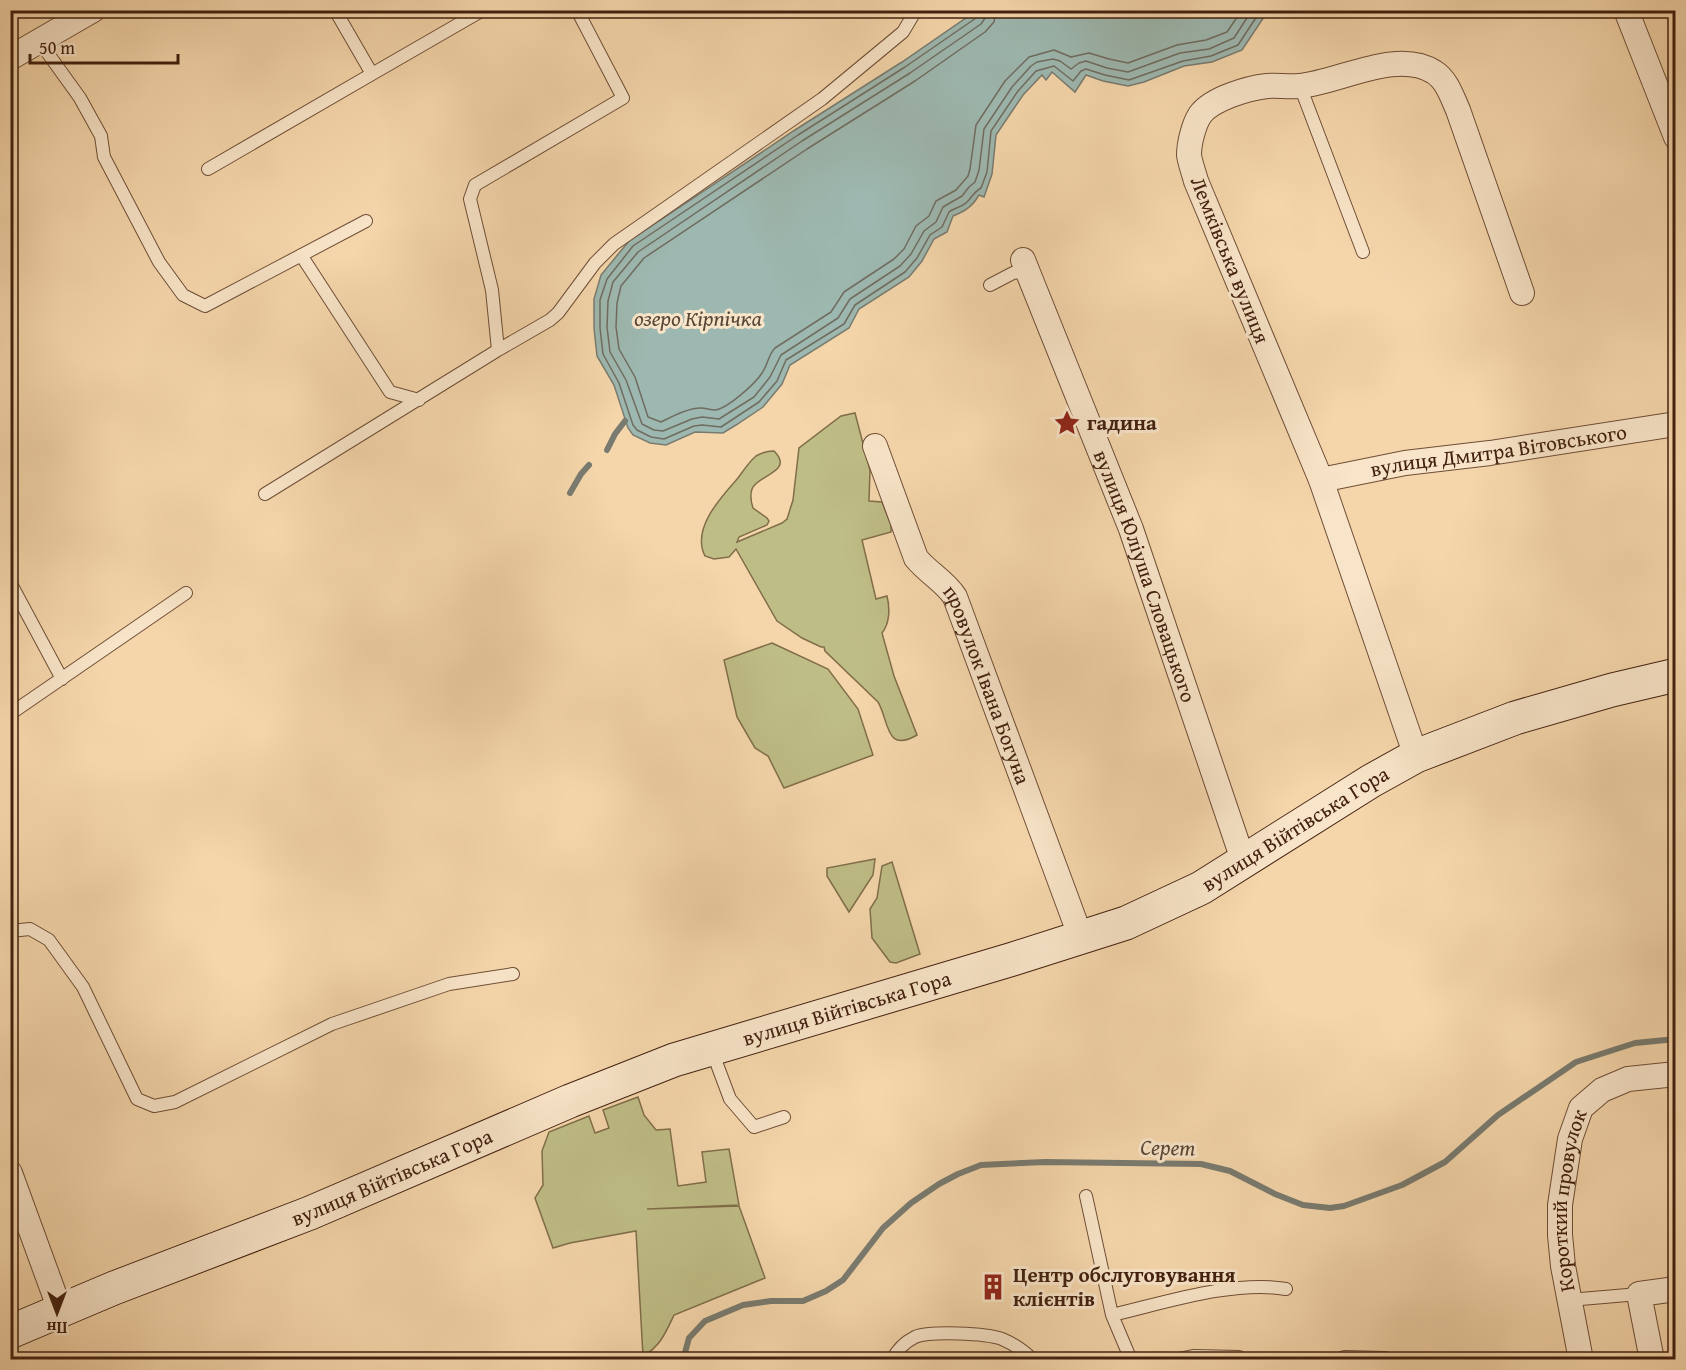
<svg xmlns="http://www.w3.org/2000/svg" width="1686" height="1370" font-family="'Gentium Book Plus',serif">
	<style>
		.green { fill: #bfbd86; stroke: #806e4a; stroke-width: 1.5 }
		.water { fill: #9db8b0; stroke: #797b70; stroke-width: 1.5 }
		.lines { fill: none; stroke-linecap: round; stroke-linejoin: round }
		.shore { stroke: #706c60; stroke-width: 1.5 }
		.stream { stroke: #797b70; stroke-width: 6 }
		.lane-casing { stroke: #6f4e36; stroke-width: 14 }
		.street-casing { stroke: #6f4e36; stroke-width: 26 }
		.secondary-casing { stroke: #42200f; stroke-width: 35 }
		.lane { stroke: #f8e4c8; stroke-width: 12 }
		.street { stroke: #f8e4c8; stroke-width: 24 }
		.secondary { stroke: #f8e4c8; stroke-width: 33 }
		.rail { stroke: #42200f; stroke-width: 4.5; stroke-dasharray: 10 10; stroke-linecap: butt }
		.labels { text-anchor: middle; stroke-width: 6; stroke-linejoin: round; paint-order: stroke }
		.street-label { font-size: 21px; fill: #42200f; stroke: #f8e4c8 }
		.poi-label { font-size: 21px; font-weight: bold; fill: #42200f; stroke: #f8e4c8; text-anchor: start }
		.water-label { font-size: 22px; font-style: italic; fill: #594637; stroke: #f8e4c8 }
	</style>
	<rect width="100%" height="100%" fill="#f5d6ab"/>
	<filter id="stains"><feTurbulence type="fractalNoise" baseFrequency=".00333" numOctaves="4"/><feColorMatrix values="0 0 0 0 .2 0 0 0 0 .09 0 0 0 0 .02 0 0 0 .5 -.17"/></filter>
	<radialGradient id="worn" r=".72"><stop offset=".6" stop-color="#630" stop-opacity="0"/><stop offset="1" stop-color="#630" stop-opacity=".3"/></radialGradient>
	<path class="green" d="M 855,413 L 870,470 L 869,501 L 882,502 L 891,525 L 891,532 L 862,540 L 876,599 L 887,596 C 890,608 890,623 882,633 L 894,676 L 917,735 C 885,754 889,720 878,702 L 825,651 L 824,647 L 821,647 L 802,638 L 777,621 L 736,549 L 729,557 L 714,559 L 705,556 C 691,529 721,497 738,478 C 743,471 749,462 756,456 C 761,453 768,451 774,451 C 795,472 757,475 752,489 C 750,495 751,502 753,508 L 767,518 L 769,521 L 767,525 L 739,537 L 737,542 L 782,523 L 787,519 L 793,500 L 799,448 L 841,416 Z
		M 772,643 L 828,669 L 858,709 L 873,755 L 784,788 L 768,756 L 755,748 L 737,717 L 724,660 Z
		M 875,859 L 873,875 L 849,912 L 827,876 L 827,868 Z
		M 892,862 L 920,954 L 896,963 L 890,962 L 872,938 L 870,909 L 877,898 L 882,866 Z
		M 638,1097 L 644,1115 L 656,1130 L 670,1129 L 678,1186 L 706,1182 L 702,1152 L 729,1149 L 739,1205 L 647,1209 L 739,1206 L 765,1278 L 674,1315 C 666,1332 660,1347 643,1356 L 636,1231 L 570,1243 L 553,1248 L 535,1198 L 543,1185 L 542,1151 L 549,1132 L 589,1116 L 595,1133 L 609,1128 L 603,1110 Z"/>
	<path class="water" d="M 976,11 L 1268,11 L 1242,50 L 1212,62 L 1184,66 L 1144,82 L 1128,86 L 1103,81 L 1086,75 L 1075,92 L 1052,72 L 1046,80 L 1042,75 L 1023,95 L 996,135 L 992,174 L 984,197 L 979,195 C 972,207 965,211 953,216 L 947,232 L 934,239 L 922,261 L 909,277 L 859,309 L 849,328 L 790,365 L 782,384 L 763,407 L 736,425 L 723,433 L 695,432 L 666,445 L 650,443 L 633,435 L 628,428 L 614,385 L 597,356 L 594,328 L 594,299 L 601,275 L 629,241 L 795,130 L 902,62 Z"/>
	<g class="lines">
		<path class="shore" d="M 979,10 L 976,18 L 905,67 L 798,135 L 633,246 L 607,279 L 600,300 L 600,328 L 603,354 L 619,383 L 633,425 L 637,430 L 651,437 L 664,439 L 694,426 L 702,425 L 721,427 L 759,402 L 777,381 L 786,360 L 844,324 L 855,305 L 905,272 L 917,258 L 930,235 L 942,227 L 949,212 C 954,208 962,207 967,202 C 972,197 974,192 981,188 L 987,172 L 991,131 L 1018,91 L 1036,71 L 1054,66 L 1073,81 L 1081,71 L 1086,69 L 1105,75 L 1129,80 L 1183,61 L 1211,56 L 1238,45 L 1261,10
			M 987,10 L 985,18 L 981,24 L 910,73 L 802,141 L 638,252 L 613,282 L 608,301 L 607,327 L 610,352 L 626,380 L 642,424 L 654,430 L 663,431 L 692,419 L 702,417 L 719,419 L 754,397 L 770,377 L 781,355 L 838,318 L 850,299 L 900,266 L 911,254 L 924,231 L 936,222 L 943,207 L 962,196 L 969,187 L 975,182 L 979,170 L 984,129 L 1012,87 L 1031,66 L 1037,62 L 1053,59 L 1060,61 L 1071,69 L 1079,63 L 1086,61 L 1107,68 L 1128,72 L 1180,53 L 1209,49 L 1234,38 L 1252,10
			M 996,10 L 994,22 L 985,32 L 915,81 L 807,149 L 644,258 L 621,286 L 617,303 L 616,327 L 619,349 L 635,377 L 648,417 L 661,422 C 673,416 688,408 701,408 C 706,408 710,410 715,410 C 727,409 756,383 762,373 C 768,365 768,355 775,348 L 831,312 L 844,292 L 894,259 L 904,249 L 916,226 L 929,216 L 936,201 L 956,190 L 968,176 L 970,169 L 976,125 L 1005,81 L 1029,57 L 1054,50 L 1071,57 L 1089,53 L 1109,59 L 1128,63 L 1177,45 L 1206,40 L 1227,32 L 1242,10"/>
		<path class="stream" d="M 607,450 L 615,434 L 625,421
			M 570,493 L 581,474 L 589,465
			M 683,1360 L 689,1338 L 705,1321 L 743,1305 L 771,1301 L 803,1301 L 826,1291 L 843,1280 L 883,1228 L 911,1203 L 939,1184 L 958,1174 L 981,1165 L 1045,1162 L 1201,1164 L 1230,1171 L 1275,1194 L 1303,1205 L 1330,1208 L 1344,1206 L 1402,1185 L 1445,1162 L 1498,1115 L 1576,1062 L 1635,1043 L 1676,1039"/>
		<g class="lane-casing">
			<path id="lane" d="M 39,41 L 80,98 L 101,136 L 104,157 L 159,262 L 183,295 L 205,306 L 366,221
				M 372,74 L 483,10
				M 1300,86 L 1363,252
				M 208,169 L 372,74 L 335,10
				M 301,255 L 390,392 L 419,400
				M 990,285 L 1013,273 L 1027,271
				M 498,350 L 492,290 L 470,199 L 475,185 L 623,98 L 577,10
				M 265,494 L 498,350 L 550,320 L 558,313 L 595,263 L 614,244 L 822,99 L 903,32 L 916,10
				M 10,582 L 62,679
				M 10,714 L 186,593
				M 10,931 L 30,929 L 49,940 L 83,987 L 137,1099 L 154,1106 L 175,1102 L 332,1024 L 449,984 L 513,974
				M 712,1051 L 730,1099 L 754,1127 L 784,1117
				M 1086,1196 L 1112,1315 L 1131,1360
				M 1569,1300 L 1639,1294
				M 1112,1315 C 1164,1303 1233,1280 1286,1289
				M 892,1360 C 897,1350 905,1342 915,1337 C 930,1331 986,1333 1002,1339 C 1014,1344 1024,1351 1033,1360
				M 1174,1360 L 1193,1356 L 1239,1357
				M 1336,1360 L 1345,1357 L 1385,1358"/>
		</g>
		<g class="street-casing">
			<g id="street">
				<path d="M 1626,10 L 1676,137"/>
				<path d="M 10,58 L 93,10"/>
				<path id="s1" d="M 1023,260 L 1131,529 L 1244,863"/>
				<path id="s2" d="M 875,446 L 916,558 C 928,573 945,581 955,597 L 1081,938"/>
				<path id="s3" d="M 1321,480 L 1405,463 L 1490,453 L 1676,424"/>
				<path d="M 1416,756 L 1321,480 L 1196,181 C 1194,173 1190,163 1189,155 C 1189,143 1194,124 1200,115 C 1211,99 1248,88 1267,86 C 1277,85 1288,87 1299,86 C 1338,83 1397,48 1434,72 C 1447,80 1452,97 1458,110 L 1522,293"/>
				<path d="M 10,1173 L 60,1310"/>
				<path id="s4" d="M 1581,1360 L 1563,1266 L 1560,1235 L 1560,1205 L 1570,1139 L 1581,1108 L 1602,1090 L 1628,1079 L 1676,1074"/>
				<path d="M 1652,1360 L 1639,1294 L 1676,1289"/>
			</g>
		</g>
		<g class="secondary-casing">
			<g id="secondary">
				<path id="s5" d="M 10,1332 L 114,1288 L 310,1213 L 570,1101 L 674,1060 L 1013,959 L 1126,923 L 1201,888 L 1371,781 L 1416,756 L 1515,718 L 1612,690 L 1676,675"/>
			</g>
		</g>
		<use href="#lane" class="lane"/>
		<use href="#street" class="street"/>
		<use href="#secondary" class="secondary"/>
		<path class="rail" d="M 10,16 L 21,10"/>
	</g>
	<defs>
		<g id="sight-bare" transform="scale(2.07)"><path d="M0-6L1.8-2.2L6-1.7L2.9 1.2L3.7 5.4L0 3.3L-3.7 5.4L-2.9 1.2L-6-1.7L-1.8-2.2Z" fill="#8f2418" stroke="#f8e4c8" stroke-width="2.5" paint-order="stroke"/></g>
		<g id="building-bare" transform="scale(2.07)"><path d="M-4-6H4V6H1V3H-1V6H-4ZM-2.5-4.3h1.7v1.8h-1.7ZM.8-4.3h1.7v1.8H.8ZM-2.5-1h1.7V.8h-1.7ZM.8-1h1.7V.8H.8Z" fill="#8f2418" stroke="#f8e4c8" stroke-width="2.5" paint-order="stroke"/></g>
	</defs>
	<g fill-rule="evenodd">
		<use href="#sight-bare" x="1067" y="423"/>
		<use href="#building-bare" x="993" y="1287"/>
	</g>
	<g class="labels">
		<g class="street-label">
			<text transform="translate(1230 260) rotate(68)" y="7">Лемківська вулиця</text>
			<text dy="7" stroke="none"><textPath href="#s3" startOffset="180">вулиця Дмитра Вітовського</textPath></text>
			<text dy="7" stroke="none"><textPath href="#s1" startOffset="339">вулиця Юліуша Словацького</textPath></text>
			<text dy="7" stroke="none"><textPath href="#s2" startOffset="268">провулок Івана Богуна</textPath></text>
			<text dy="7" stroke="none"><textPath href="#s5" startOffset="1384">вулиця Війтівська Гора</textPath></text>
			<text dy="7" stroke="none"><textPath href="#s5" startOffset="898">вулиця Війтівська Гора</textPath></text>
			<text dy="7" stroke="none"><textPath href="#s5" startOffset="412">вулиця Війтівська Гора</textPath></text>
			<text dy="7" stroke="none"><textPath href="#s4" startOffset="162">Короткий провулок</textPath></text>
		</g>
		<g class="poi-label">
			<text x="1087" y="430">гадина</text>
			<text x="1013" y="1282">Центр обслуговування<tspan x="1013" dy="24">клієнтів</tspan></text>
		</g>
		<g class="water-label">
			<text x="698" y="326">озеро Кірпічка</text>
			<text transform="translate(1168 1147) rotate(1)" y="8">Серет</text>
		</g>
	</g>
	<rect width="1686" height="1370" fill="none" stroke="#f5d6ab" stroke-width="36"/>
	<rect x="12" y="12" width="1662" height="1346" fill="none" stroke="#42200f" stroke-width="3"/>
	<rect x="18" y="18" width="1650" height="1334" fill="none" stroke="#42200f" stroke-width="1.5"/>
	<g transform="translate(57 1313) rotate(180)" stroke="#f8e4c8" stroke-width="4.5" paint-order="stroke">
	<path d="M0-4.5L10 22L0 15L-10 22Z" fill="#42200f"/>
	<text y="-9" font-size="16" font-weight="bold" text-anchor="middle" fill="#42200f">Пн</text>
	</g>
	<path d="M30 54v9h148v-9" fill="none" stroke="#42200f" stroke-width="3"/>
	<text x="39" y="54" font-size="18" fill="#42200f" stroke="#f8e4c8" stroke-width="4.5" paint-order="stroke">50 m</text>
	<rect width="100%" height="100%" filter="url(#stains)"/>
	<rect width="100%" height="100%" fill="url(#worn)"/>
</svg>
